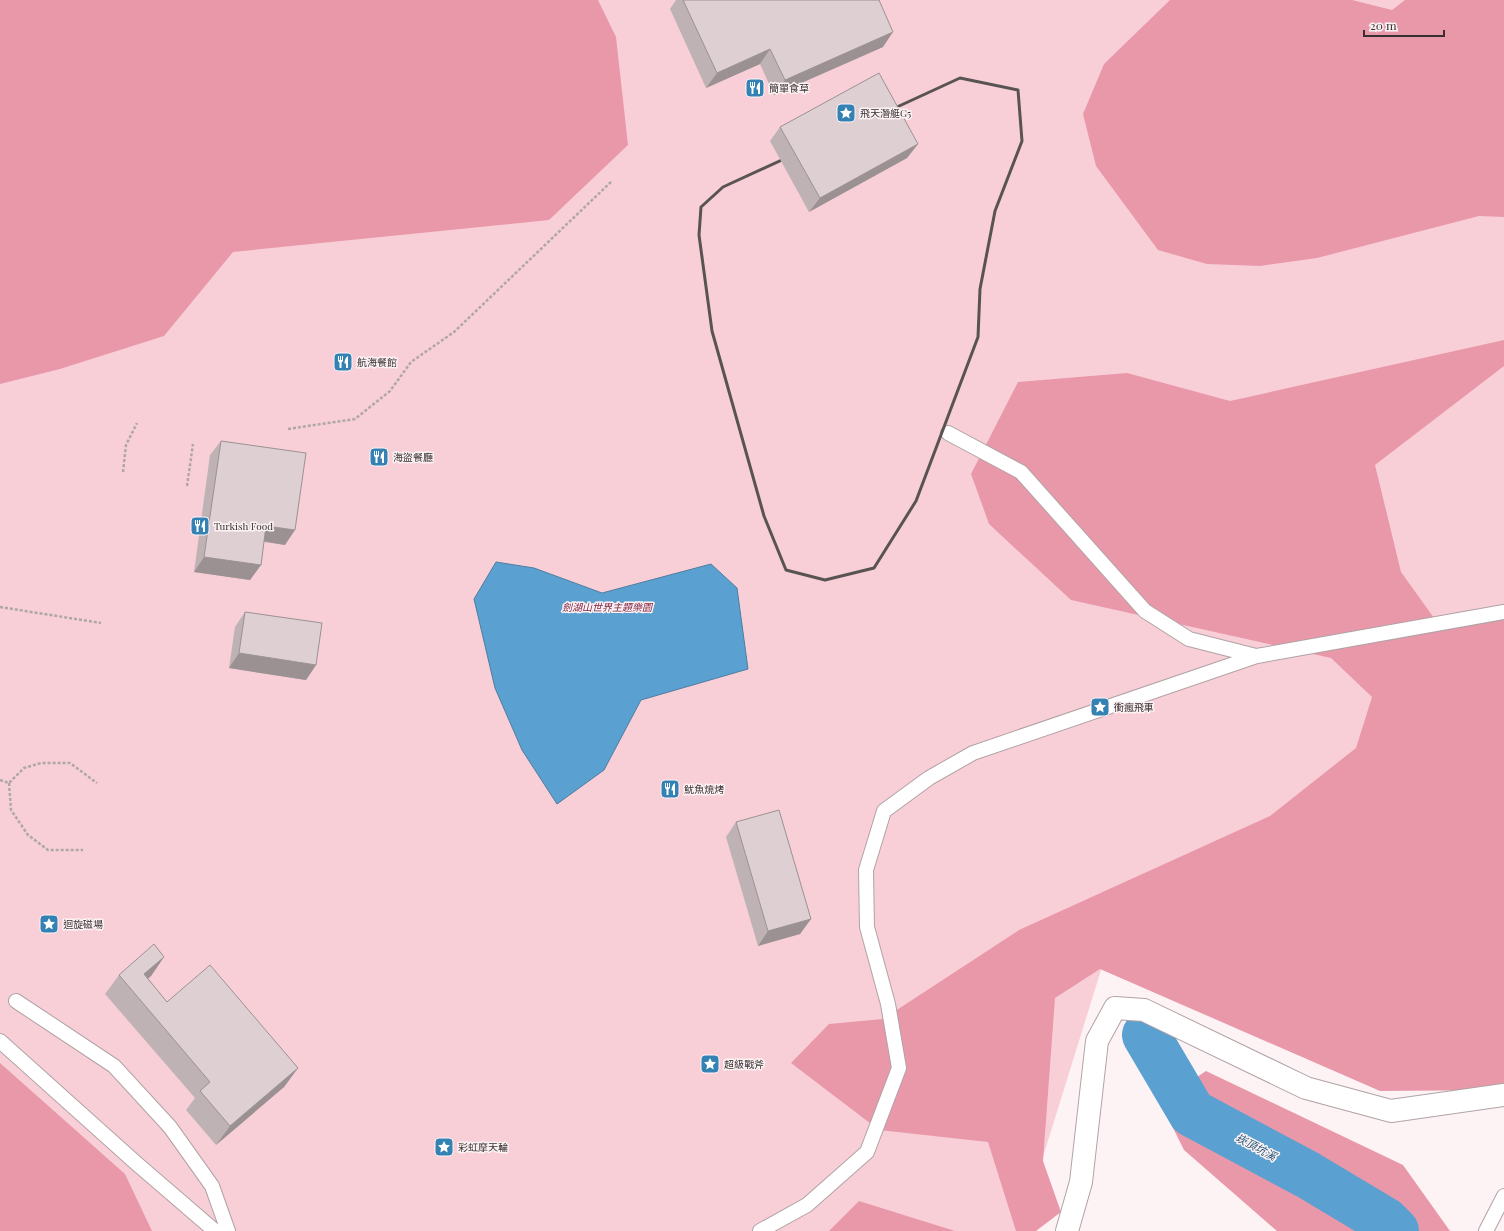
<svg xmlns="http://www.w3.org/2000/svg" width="1504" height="1231" font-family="'Playfair Display','Noto Sans TC',serif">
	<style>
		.green { fill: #f8cfd7 }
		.forest { fill: #e998aa }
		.water { fill: #5aa0d0; stroke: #4f7ea0 }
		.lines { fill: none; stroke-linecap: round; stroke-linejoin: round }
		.river { stroke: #5aa0d0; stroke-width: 48 }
		.lane-casing { stroke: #b1a2a5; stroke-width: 16 }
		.street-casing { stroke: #b1a2a5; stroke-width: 24 }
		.path { stroke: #afa6a8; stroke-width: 2.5; stroke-dasharray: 3 2; stroke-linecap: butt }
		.lane { stroke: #fff; stroke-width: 14 }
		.street { stroke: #fff; stroke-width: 22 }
		.rail { stroke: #595354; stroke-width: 3 }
		.wall { fill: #bfb2b5 }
		.shaded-wall { fill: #9b9193 }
		.building { fill: #decfd2; stroke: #9b9193 }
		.labels { text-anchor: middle; stroke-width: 3; stroke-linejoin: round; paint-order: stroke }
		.poi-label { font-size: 10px; fill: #363031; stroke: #fdf3f5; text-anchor: start }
		.park-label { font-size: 10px; font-style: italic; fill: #7c1e3e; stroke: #fdf3f5 }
		.water-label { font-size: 11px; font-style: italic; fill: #257; stroke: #fdf3f5 }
	</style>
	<rect width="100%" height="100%" fill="#fdf3f5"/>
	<path class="green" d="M 0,0 L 1504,0 L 1504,1061 L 1106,954 L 1020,1231 L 15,1231 L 0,1215 Z"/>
	<path class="forest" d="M 0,0 L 598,0 L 616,37 L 628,145 L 549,220 L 233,252 L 164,336 L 60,369 L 0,384 Z
		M 1170,0 L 1352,0 L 1392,10 L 1405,0 L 1504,0 L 1504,217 L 1479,216 L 1317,258 L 1260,266 L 1207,264 L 1158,250 L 1096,166 L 1083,114 L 1104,64 Z
		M 1504,340 L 1504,366 L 1375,465 L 1401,572 L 1434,618 L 1490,622 L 1504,617 L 1504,1090 L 1380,1091 L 1100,969 L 1055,998 L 1043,1161 L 1061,1212 L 1036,1231 L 1016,1231 L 988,1142 L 879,1130 L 791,1063 L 829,1024 L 883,1019 L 1019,930 L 1270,816 L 1356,748 L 1372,697 L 1331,658 L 1071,600 L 989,524 L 971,474 L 1018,382 L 1127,373 L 1230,401 Z
		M 0,1063 L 125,1174 L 152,1231 L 0,1231 Z
		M 1206,1071 L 1403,1165 L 1450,1231 L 1277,1231 L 1184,1150 L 1160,1102 Z
		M 859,1201 L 955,1231 L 829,1231 Z"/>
	<path class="water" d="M 496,562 L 534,568 L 602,593 L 711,564 L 737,588 L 748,669 L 641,700 L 604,770 L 557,804 L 522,750 L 495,688 L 474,599 Z"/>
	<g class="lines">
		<path class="river" d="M 1146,1035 L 1192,1113 L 1308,1175 L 1385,1221 L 1395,1231"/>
		<g class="lane-casing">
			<path id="lane" d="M 948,433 L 1021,472 L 1145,611 L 1189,639 L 1256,656
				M 16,1001 L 114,1066 L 170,1127 L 212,1186 L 228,1231
				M 0,1041 L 136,1163 L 215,1231
				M 760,1231 L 807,1205 L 867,1152 L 899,1068 L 888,1004 L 867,927 L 866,870 L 884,811 L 929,778 L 973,753 L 1257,656 L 1504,612
				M 1486,1231 L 1504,1196"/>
		</g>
		<g class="street-casing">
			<path id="street" d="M 1067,1231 L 1081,1182 L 1097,1041 L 1115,1008 L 1144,1010 L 1306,1088 L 1391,1111 L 1504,1095"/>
		</g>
		<path class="path" d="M 288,429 L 355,419 L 390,391 L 411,362 L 454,332 L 612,181
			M 123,472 L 126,445 L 137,423
			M 187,486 L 193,444
			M 0,607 L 101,623
			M 0,780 L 9,783 L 24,768 L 41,763 L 70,763 L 97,783
			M 9,783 L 11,810 L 28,835 L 48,850 L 83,850"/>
		<use href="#lane" class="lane"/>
		<use href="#street" class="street"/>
		<path class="rail" d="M 960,78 L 1018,90 L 1022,141 L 995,211 L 980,289 L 978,337 L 916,501 L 874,568 L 825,580 L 786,570 L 764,516 L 712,331 L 699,235 L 701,207 L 723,187 Z"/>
	</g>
	<path class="wall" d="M 676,0 L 879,0 L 883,47 L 774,95 L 760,64 L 706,88 L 670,9 Z
		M 780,127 L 918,144 L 907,158 L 809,212 L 770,141 Z
		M 221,441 L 285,545 L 264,542 L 261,565 L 250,580 L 194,572 L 210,455 Z
		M 245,612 L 316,665 L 306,680 L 229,668 L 235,627 Z
		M 736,822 L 811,919 L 800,934 L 758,946 L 726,837 Z
		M 164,957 L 151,976 L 148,979 L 167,1002 L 298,1068 L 284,1087 L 216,1145 L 186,1110 L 195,1098 L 105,994 L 119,975 Z"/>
	<path class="shaded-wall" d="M 893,32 L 883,47 L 774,95 L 785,80 Z
		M 770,49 L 760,64 L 706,88 L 717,73 Z
		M 918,144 L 907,158 L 809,212 L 820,198 Z
		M 266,526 L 295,530 L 285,545 L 256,540 Z
		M 204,557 L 261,565 L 250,580 L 194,572 Z
		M 239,653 L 316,665 L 306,680 L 229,668 Z
		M 811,919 L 800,934 L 758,946 L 768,931 Z
		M 164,957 L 151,976 L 133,991 L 144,974 Z
		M 298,1068 L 284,1087 L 216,1145 L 230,1126 Z"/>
	<path class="building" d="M 683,0 L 879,0 L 893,32 L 785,80 L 770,49 L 717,73 Z
		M 879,73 L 918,144 L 820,198 L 780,127 Z
		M 221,441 L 306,453 L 295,530 L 266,526 L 261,565 L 204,557 Z
		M 245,612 L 322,623 L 316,665 L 239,653 Z
		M 779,810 L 811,919 L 768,931 L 736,822 Z
		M 154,944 L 164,957 L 144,974 L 167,1002 L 210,965 L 298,1068 L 230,1126 L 200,1091 L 210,1082 L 119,975 Z"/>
	<defs>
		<g id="restaurant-square" transform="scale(1)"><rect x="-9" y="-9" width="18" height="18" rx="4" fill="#3482b4" stroke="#fdf3f5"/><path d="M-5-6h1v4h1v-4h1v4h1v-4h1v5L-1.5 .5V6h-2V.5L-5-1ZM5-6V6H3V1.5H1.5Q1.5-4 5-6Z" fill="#fff"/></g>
		<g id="sight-square" transform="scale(1)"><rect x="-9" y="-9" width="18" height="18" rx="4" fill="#3482b4" stroke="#fdf3f5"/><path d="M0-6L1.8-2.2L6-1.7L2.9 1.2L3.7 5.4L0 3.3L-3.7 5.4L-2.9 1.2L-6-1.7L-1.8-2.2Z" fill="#fff"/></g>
	</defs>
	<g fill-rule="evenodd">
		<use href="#restaurant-square" x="755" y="88"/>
		<use href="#sight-square" x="846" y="113"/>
		<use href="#restaurant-square" x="343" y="362"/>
		<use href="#restaurant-square" x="379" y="457"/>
		<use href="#restaurant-square" x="200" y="526"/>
		<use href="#sight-square" x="1100" y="707"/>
		<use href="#restaurant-square" x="670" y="789"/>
		<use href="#sight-square" x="49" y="924"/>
		<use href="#sight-square" x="710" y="1064"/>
		<use href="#sight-square" x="444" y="1147"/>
	</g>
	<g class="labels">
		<g class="poi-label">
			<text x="769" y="92">簡單食草</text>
			<text x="860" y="117">飛天潛艇G5</text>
			<text x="357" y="366">航海餐館</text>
			<text x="393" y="461">海盜餐廳</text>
			<text x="214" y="530">Turkish Food</text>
			<text x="1114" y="711">衝瘋飛車</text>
			<text x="684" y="793">魷魚燒烤</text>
			<text x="63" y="928">迴旋磁場</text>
			<text x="724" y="1068">超級戰斧</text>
			<text x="458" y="1151">彩虹摩天輪</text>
		</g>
		<g class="park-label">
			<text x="607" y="611">劍湖山世界主題樂園</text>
		</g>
		<g class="water-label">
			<text transform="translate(1256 1147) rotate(28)" y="4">崁頂坑溪</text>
		</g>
	</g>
	<path d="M1364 30v6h80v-6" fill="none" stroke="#363031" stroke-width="2"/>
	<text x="1370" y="30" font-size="12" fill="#363031" stroke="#fdf3f5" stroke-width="3" paint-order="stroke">20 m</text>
</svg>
